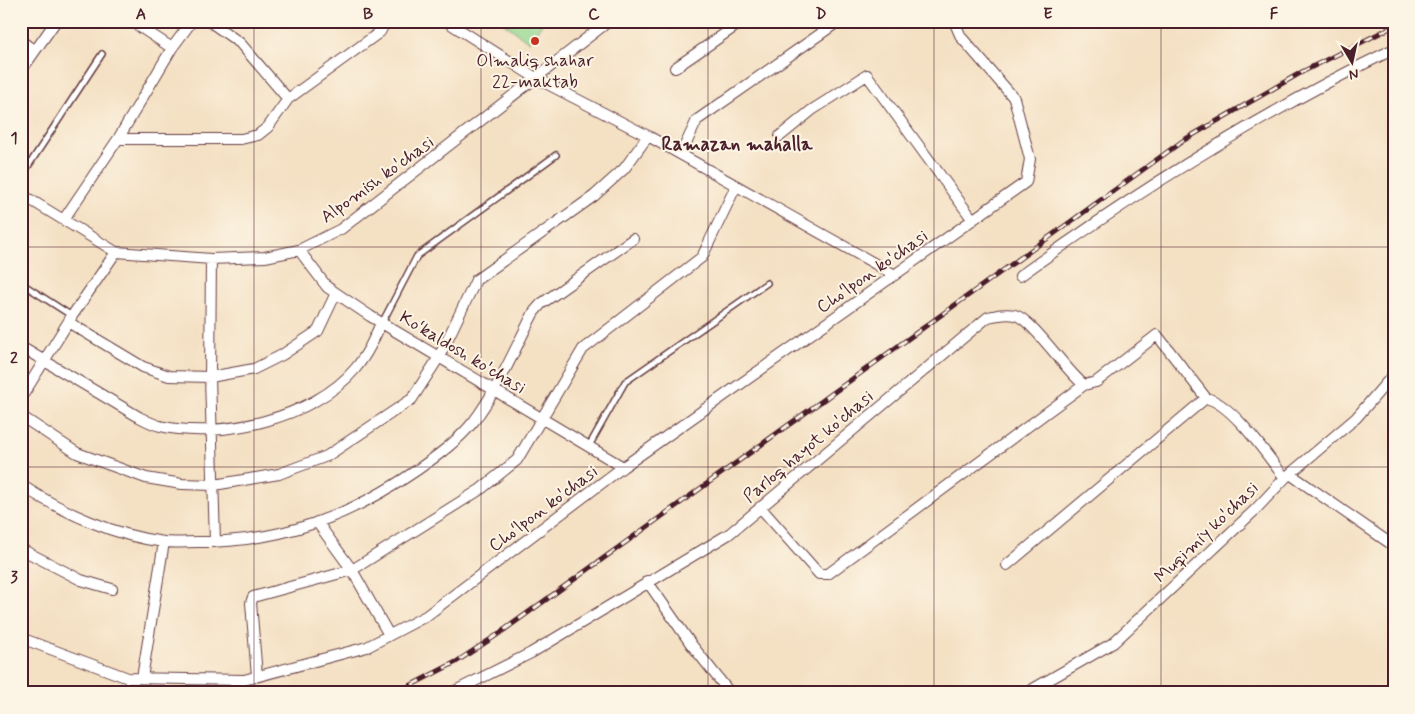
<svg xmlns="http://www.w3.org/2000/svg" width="1415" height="714" font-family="Mynerve,sans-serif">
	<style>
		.green { fill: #92d68e; stroke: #6e7a5c }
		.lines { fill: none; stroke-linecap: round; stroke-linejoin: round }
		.service-casing { stroke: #643c42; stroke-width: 8 }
		.minor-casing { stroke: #643c42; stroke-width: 12 }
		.service { stroke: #fff; stroke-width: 5 }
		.minor { stroke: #fff; stroke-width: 10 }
		.rail-casing { stroke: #4a1f2b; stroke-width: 5 }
		.rail { stroke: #fcf5e5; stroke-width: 3; stroke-dasharray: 9; stroke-linecap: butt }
		.grid { fill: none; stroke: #4a1f2b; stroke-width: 1; stroke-opacity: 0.55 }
		.poi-dot { fill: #c8321e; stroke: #fcf5e5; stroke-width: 2 }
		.labels { text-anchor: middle; stroke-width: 4; stroke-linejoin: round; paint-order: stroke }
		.poi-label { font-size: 18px; fill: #4a1f2b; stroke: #fcf5e5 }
		.street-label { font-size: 18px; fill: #4a1f2b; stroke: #fcf5e5 }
		.neighbourhood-label { font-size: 19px; font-weight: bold; fill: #4a1f2b; stroke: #fcf5e5 }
		.neatline { fill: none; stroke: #4a1f2b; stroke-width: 2 }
		.grid-label { font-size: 16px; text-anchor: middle; font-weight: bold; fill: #4a1f2b }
	</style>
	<rect width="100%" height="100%" fill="#fcf5e5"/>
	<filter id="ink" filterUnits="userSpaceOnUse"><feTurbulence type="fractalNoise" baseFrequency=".02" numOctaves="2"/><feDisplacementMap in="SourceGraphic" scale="10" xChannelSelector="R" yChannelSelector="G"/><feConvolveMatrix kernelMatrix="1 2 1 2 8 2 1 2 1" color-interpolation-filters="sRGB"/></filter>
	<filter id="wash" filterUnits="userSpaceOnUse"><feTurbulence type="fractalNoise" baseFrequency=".0096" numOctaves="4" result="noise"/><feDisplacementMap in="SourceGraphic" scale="20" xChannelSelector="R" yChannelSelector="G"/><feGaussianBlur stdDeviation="1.12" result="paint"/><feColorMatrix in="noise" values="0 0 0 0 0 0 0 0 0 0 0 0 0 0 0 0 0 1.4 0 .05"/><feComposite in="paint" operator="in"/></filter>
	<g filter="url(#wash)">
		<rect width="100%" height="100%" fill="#f4e0c3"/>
		<path class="green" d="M 501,21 L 544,21 L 529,42 Z"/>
	</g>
	<g filter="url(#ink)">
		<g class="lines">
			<g class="service-casing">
				<path id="service" d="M 21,177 L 102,54
					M 21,283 L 72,316
					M 382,323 L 417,256 L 556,155
					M 589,446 L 625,382 L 767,283"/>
			</g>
			<g class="minor-casing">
				<path id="minor" d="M 131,21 L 172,48
					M 209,21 L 240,43 L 288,99
					M 446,21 L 536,78 L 648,136 L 895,275
					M 21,41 L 35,51
					M 675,68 L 743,21
					M 21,71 L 56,21
					M 780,136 L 812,110 L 867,75 L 973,220
					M 118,139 L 241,139 L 258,135 L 268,127 L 288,99 L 380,32 L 386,21
					M 681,154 L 697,120 L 839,21
					M 21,194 L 116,252 L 211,259 L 265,257 L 299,250 L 341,229 L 609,21
					M 64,219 L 118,139 L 172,48 L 192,21
					M 299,250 L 327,287 L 370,316 L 623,467
					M 211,259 L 210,377 L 215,542
					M 1020,276 C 1138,191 1263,112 1394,49
					M 68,322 L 143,367 L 169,376 L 210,377 L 254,369 L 282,355 L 318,331 L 336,293
					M 21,347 L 139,417 C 145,420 152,424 160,426 C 220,440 314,418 355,369 C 367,355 374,339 381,323
					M 21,398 L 72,316 L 116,252
					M 21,416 L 77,453 L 146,478 L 182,484 L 214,485 L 279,474 L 327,456 L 412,399 L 439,357 L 476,280 L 594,196 L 624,169 L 648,136
					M 1290,474 L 1394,546
					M 21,485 C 62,512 115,536 164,542 C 175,543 187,542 198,542 C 281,542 349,517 417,470 C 437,456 458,441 474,421 C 499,388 515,348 534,312 L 541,304 L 633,239
					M 760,507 L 819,574 L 828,574 L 1084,385
					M 317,522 L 352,570 L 389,635
					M 21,549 L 81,580 L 112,589
					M 1007,565 L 1206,398
					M 647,581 L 691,644 L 730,693
					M 21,638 L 128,678 L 244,680 L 367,647 L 426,616 L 623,467 L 1026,182 L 1030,159 L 1014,98 L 961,37 L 954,21
					M 257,676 L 251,603 L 253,597 L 352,570 L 481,489 L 517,460 L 583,349 L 702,257 L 736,186
					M 142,678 L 164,542
					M 451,693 L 531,653 L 729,534 L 988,317 C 997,315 1006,313 1015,315 C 1033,320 1065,370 1084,385 L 1096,382 L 1157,335 L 1206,398 C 1233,404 1267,456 1285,478
					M 1026,693 L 1113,643 L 1255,510 L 1285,478 L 1356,418 L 1394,374"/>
			</g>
			<use href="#service" class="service"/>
			<use href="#minor" class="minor"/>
			<g class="rail-casing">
				<path id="rail" d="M 21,689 L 30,693
					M 396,693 L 456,662 L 497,635 L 1184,140 L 1302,72 L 1394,26"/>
			</g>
			<use href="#rail" class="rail"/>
		</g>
	</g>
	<path class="grid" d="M 254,21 L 254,693M 481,21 L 481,693M 708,21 L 708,693M 934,21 L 934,693M 1161,21 L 1161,693M 21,247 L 1394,247M 21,467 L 1394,467"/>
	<circle class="poi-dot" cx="535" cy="41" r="5"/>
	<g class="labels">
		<g class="poi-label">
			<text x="535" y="66">Olmaliq shahar<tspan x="535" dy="21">22-maktab</tspan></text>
		</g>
		<g class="street-label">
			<text transform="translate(377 179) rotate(-36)" y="6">Alpomish ko'chasi</text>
			<text transform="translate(872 271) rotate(-35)" y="6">Cho‘lpon ko'chasi</text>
			<text transform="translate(463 352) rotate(31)" y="6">Ko‘kaldosh ko'chasi</text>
			<text transform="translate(808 446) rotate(-40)" y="6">Parloq hayot ko'chasi</text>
			<text transform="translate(543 508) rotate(-37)" y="6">Cho‘lpon ko'chasi</text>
			<text transform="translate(1206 532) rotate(-44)" y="6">Muqimiy ko'chasi</text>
		</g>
		<g class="neighbourhood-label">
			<text x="737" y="150">Ramazan mahalla</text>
		</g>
	</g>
	<rect width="1415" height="714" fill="none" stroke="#fcf5e5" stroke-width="55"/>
	<g transform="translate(1352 62) rotate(171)" stroke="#fcf5e5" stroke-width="4" paint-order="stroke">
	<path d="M0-4L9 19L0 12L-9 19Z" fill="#4a1f2b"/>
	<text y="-8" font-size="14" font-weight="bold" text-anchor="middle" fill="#4a1f2b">N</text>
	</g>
	<rect x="28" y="28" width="1360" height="658" class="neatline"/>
	<g class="grid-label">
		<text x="141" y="19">A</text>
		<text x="368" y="19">B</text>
		<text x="594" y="19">C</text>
		<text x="821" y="19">D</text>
		<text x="1048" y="19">E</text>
		<text x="1274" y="19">F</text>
		<text x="14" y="143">1</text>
		<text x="14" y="363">2</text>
		<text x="14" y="582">3</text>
	</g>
</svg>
